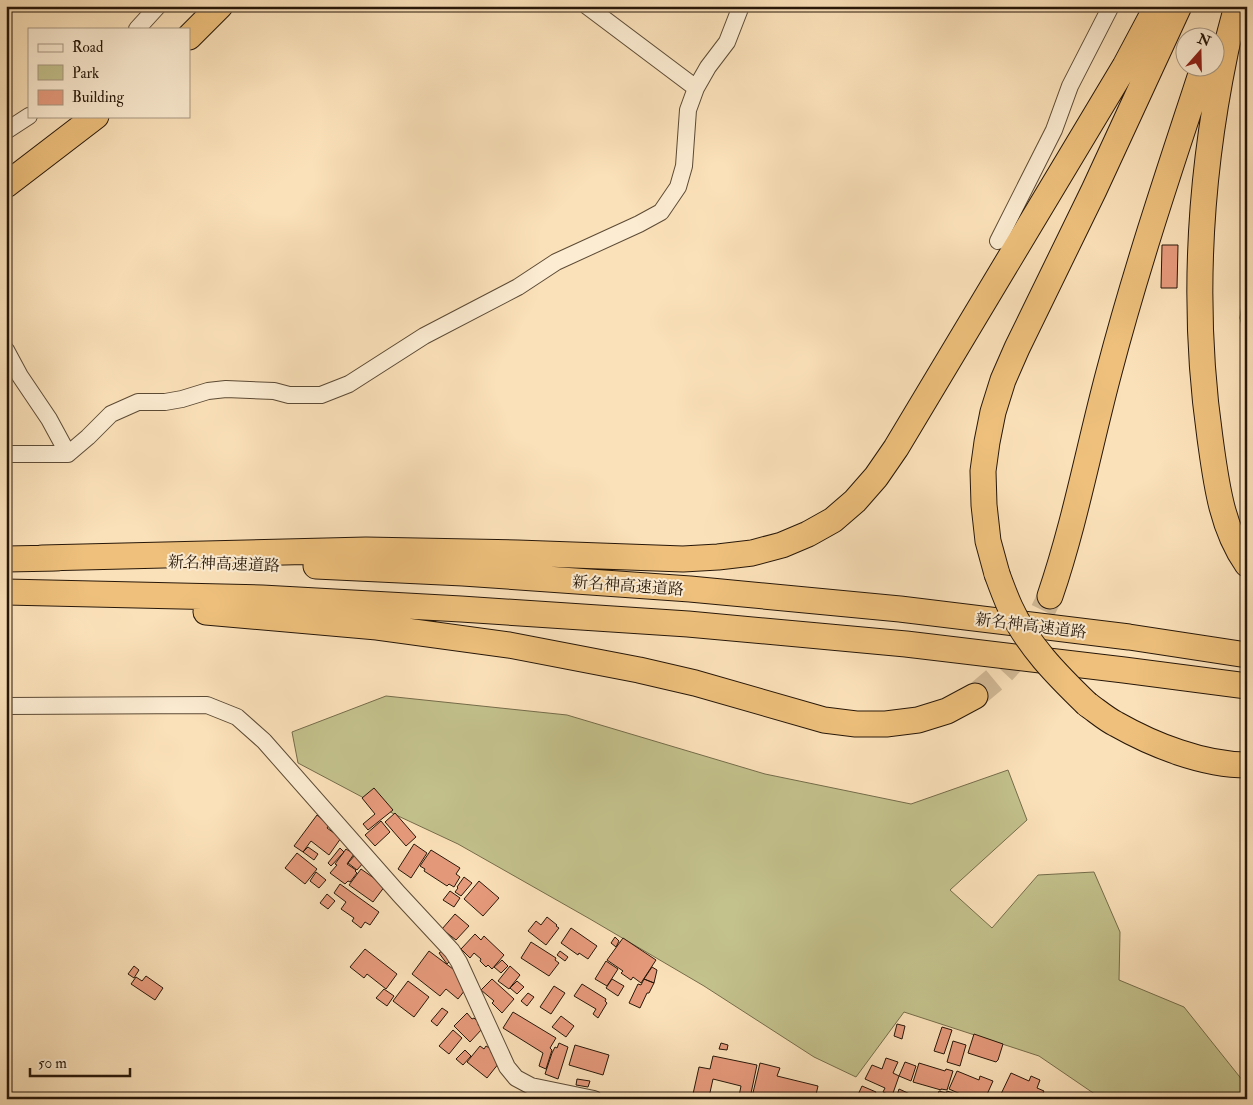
<svg xmlns="http://www.w3.org/2000/svg" width="1253" height="1105" font-family="'IM FELL Double Pica','Noto Serif JP',serif">
	<style>
		.green { fill: #c3c18c; stroke: #756c4a }
		.building { fill: #e69a7c; stroke: #271709 }
		.lines { fill: none; stroke-linecap: round; stroke-linejoin: round }
		.highway-tunnel { stroke: #d1b996; stroke-width: 25; stroke-dasharray: 25 12; stroke-linecap: butt }
		.minor-casing { stroke: #5c4a35; stroke-width: 18 }
		.highway-casing { stroke: #271709; stroke-width: 27 }
		.minor { stroke: #fcecd2; stroke-width: 16 }
		.highway { stroke: #eec07c; stroke-width: 25 }
		.highway-bridge-casing { stroke: #271709; stroke-width: 27; stroke-linecap: butt }
		.highway-bridge { stroke: #eec07c; stroke-width: 25 }
		.labels { text-anchor: middle; stroke-width: 4; stroke-linejoin: round; paint-order: stroke }
		.street-label { font-size: 16px; fill: #271709; stroke: #fcecd2 }
	</style>
	<rect width="100%" height="100%" fill="#fbe1b9"/>
	<filter id="stains"><feTurbulence type="fractalNoise" baseFrequency=".004" numOctaves="4"/><feColorMatrix values="0 0 0 0 .2 0 0 0 0 .09 0 0 0 0 .02 0 0 0 .5 -.17"/></filter>
	<radialGradient id="worn" r=".72"><stop offset=".6" stop-color="#630" stop-opacity="0"/><stop offset="1" stop-color="#630" stop-opacity=".3"/></radialGradient>
	<path class="green" d="M 1247,268 L 1247,347 L 1240,318 Z
		M 386,696 L 567,715 L 765,774 L 911,804 L 1008,770 L 1027,820 L 950,890 L 992,928 L 1038,875 L 1094,872 L 1120,932 L 1119,980 L 1184,1007 L 1247,1086 L 1247,1099 L 1102,1099 L 1039,1056 L 904,1012 L 856,1077 L 814,1057 L 704,986 L 590,919 L 458,844 L 396,815 L 298,763 L 292,732 Z"/>
	<path class="building" d="M 1162,245 L 1178,245 L 1177,288 L 1161,288 Z
		M 374,788 L 393,810 L 368,830 L 363,824 L 375,814 L 362,798 Z
		M 395,813 L 416,837 L 406,846 L 385,822 Z
		M 317,815 L 329,825 L 327,828 L 341,838 L 329,855 L 311,841 L 303,852 L 294,846 Z
		M 381,821 L 390,832 L 375,846 L 365,835 Z
		M 414,844 L 427,853 L 411,878 L 398,869 Z
		M 308,847 L 318,854 L 314,860 L 303,852 Z
		M 340,848 L 344,852 L 331,866 L 328,863 Z
		M 346,849 L 354,854 L 347,864 L 356,870 L 355,871 L 357,873 L 350,882 L 348,881 L 345,884 L 330,873 L 337,865 L 335,864 Z
		M 431,850 L 460,868 L 456,874 L 460,877 L 454,887 L 449,884 L 447,886 L 424,871 L 425,869 L 420,866 Z
		M 297,853 L 317,869 L 305,884 L 285,868 Z
		M 355,855 L 364,862 L 357,870 L 348,863 Z
		M 361,869 L 385,886 L 373,902 L 349,885 Z
		M 316,872 L 326,880 L 319,888 L 310,881 Z
		M 464,877 L 472,883 L 461,896 L 455,892 L 458,888 L 457,887 Z
		M 479,881 L 499,898 L 483,916 L 464,899 Z
		M 340,884 L 379,912 L 370,925 L 365,922 L 361,928 L 352,921 L 354,918 L 341,909 L 346,902 L 334,893 Z
		M 450,891 L 460,898 L 454,907 L 443,900 Z
		M 327,894 L 335,901 L 328,909 L 320,903 Z
		M 455,914 L 469,926 L 456,940 L 442,929 Z
		M 547,917 L 557,925 L 556,926 L 559,928 L 546,945 L 528,931 L 536,921 L 541,925 Z
		M 571,928 L 597,946 L 588,959 L 579,953 L 578,955 L 561,943 Z
		M 475,934 L 481,940 L 484,936 L 504,955 L 492,969 L 488,965 L 486,967 L 480,961 L 481,959 L 474,953 L 470,958 L 461,949 Z
		M 615,937 L 619,941 L 616,947 L 611,943 Z
		M 623,938 L 656,960 L 641,983 L 633,977 L 631,980 L 621,973 L 623,971 L 607,960 Z
		M 531,942 L 556,958 L 555,960 L 559,963 L 549,976 L 521,958 Z
		M 365,949 L 397,974 L 386,989 L 367,974 L 364,978 L 350,967 Z
		M 445,949 L 452,959 L 447,964 L 439,953 Z
		M 429,951 L 457,972 L 465,990 L 458,999 L 446,989 L 440,996 L 412,974 Z
		M 560,951 L 568,957 L 565,961 L 557,955 Z
		M 502,960 L 508,966 L 501,973 L 494,967 Z
		M 606,961 L 618,969 L 607,986 L 595,979 Z
		M 134,966 L 139,970 L 134,978 L 128,974 Z
		M 510,966 L 520,975 L 509,989 L 498,981 Z
		M 652,967 L 657,970 L 654,983 L 644,979 Z
		M 146,976 L 163,988 L 155,1000 L 131,984 L 136,977 L 142,981 Z
		M 492,979 L 514,999 L 502,1013 L 492,1003 L 494,1001 L 481,990 Z
		M 612,979 L 624,986 L 618,996 L 606,988 Z
		M 644,979 L 654,983 L 649,993 L 647,993 L 640,1008 L 629,1003 L 638,984 L 641,985 Z
		M 408,981 L 429,997 L 414,1017 L 393,1001 Z
		M 517,981 L 524,987 L 517,994 L 510,988 Z
		M 582,984 L 606,999 L 605,1001 L 607,1003 L 598,1018 L 593,1014 L 596,1009 L 574,996 Z
		M 554,986 L 565,993 L 551,1014 L 540,1007 Z
		M 384,989 L 394,996 L 387,1006 L 376,998 Z
		M 528,993 L 534,997 L 527,1006 L 521,1001 Z
		M 442,1008 L 448,1012 L 437,1026 L 431,1021 Z
		M 513,1012 L 556,1038 L 550,1048 L 552,1050 L 546,1069 L 539,1066 L 543,1053 L 503,1028 Z
		M 467,1013 L 472,1019 L 474,1018 L 479,1023 L 478,1025 L 482,1029 L 470,1042 L 454,1026 Z
		M 561,1016 L 574,1026 L 566,1037 L 552,1027 Z
		M 897,1024 L 905,1026 L 902,1039 L 894,1036 Z
		M 942,1027 L 952,1030 L 944,1054 L 934,1051 Z
		M 453,1030 L 462,1038 L 449,1054 L 439,1046 Z
		M 974,1034 L 1003,1044 L 998,1060 L 996,1062 L 968,1053 Z
		M 953,1041 L 966,1045 L 960,1066 L 947,1062 Z
		M 559,1043 L 568,1047 L 558,1079 L 545,1074 L 552,1053 L 555,1047 L 557,1048 Z
		M 721,1043 L 728,1045 L 727,1050 L 719,1049 Z
		M 575,1045 L 609,1055 L 603,1075 L 569,1065 Z
		M 480,1046 L 484,1049 L 486,1046 L 493,1050 L 491,1053 L 497,1057 L 495,1060 L 499,1063 L 487,1078 L 467,1062 Z
		M 465,1050 L 471,1056 L 463,1065 L 456,1059 Z
		M 713,1056 L 757,1065 L 750,1098 L 739,1096 L 741,1086 L 713,1079 L 709,1097 L 693,1094 L 699,1067 L 710,1069 Z
		M 886,1058 L 898,1062 L 893,1073 L 899,1076 L 892,1096 L 883,1092 L 885,1088 L 865,1079 L 872,1065 L 882,1069 Z
		M 905,1062 L 916,1066 L 911,1081 L 899,1076 Z
		M 760,1063 L 780,1068 L 777,1076 L 818,1086 L 815,1099 L 760,1099 L 752,1097 Z
		M 919,1063 L 945,1071 L 946,1069 L 953,1071 L 947,1090 L 941,1089 L 941,1090 L 913,1082 Z
		M 957,1071 L 979,1080 L 980,1076 L 993,1081 L 985,1099 L 972,1099 L 949,1089 Z
		M 1011,1073 L 1029,1081 L 1031,1076 L 1040,1080 L 1037,1088 L 1044,1091 L 1040,1099 L 1011,1099 L 1001,1094 Z
		M 577,1079 L 590,1081 L 588,1087 L 576,1085 Z
		M 862,1086 L 876,1092 L 873,1099 L 856,1099 Z
		M 899,1089 L 910,1094 L 908,1099 L 896,1099 Z
		M 939,1091 L 946,1093 L 943,1099 L 936,1099 Z
		M 947,1091 L 959,1095 L 958,1099 L 945,1099 Z"/>
	<g class="lines">
		<path class="highway-tunnel" d="M 975,696 L 1000,675 L 1024,649 L 1050,596"/>
		<g class="minor-casing">
			<path id="minor" d="M 587,6 L 696,88
				M 137,29 L 158,6
				M 6,131 L 29,116
				M 998,241 L 1054,130 L 1070,86 L 1111,6
				M 6,350 L 20,376 L 49,419 L 68,454
				M 6,454 L 68,454 L 88,437 L 111,414 L 138,402 L 165,402 L 182,399 L 208,391 L 226,389 L 274,391 L 289,395 L 321,395 L 349,384 L 424,336 L 518,287 L 556,262 L 639,224 L 661,212 L 678,187 L 684,166 L 688,110 L 696,88 L 708,67 L 727,42 L 741,6
				M 6,706 L 207,705 L 237,717 L 264,741 L 399,894 L 452,951 L 459,962 L 507,1067 L 516,1078 L 531,1086 L 594,1099"/>
		</g>
		<g class="highway-casing">
			<path id="highway" d="M 1237,6 C 1233,22 1228,38 1225,54 C 1199,180 1192,311 1210,438 C 1216,481 1221,527 1247,564
				M 189,37 L 220,6
				M 6,185 L 96,116
				M 42,558 L 366,550 L 518,553 L 683,559 L 718,557 L 752,553 L 782,545 L 808,534 L 833,520 L 855,501 L 876,477 L 896,448 L 1125,66 L 1157,6
				M 6,559 L 59,558
				M 316,566 L 463,573 L 690,589 L 900,609 L 1129,637 L 1247,655
				M 997,574 L 988,541 L 984,505 L 983,471 L 987,442 L 993,412 L 1003,380 L 1017,348 L 1094,190 L 1179,6
				M 6,592 L 262,598 L 461,609 L 688,624 L 906,644 L 1124,670 L 1247,686
				M 1050,596 C 1075,523 1089,447 1109,372 C 1136,269 1170,168 1203,68
				M 206,612 L 377,627 L 509,645 L 639,670 L 695,683 L 824,720 L 856,724 L 886,724 L 918,720 L 947,711 L 975,696
				M 1087,704 C 1097,711 1106,719 1116,724 C 1153,745 1203,765 1247,765"/>
		</g>
		<use href="#minor" class="minor"/>
		<use href="#highway" class="highway"/>
		<g class="highway-bridge-casing">
			<path id="highway-bridge" d="M 997,574 C 1001,585 1005,596 1010,607 C 1027,645 1058,676 1087,704"/>
		</g>
		<use href="#highway-bridge" class="highway-bridge"/>
	</g>
	<g class="labels">
		<g class="street-label">
			<text transform="translate(224 563) rotate(2)" y="6">新名神高速道路</text>
			<text transform="translate(628 585) rotate(4)" y="6">新名神高速道路</text>
			<text transform="translate(1031 625) rotate(7)" y="6">新名神高速道路</text>
		</g>
	</g>
	<rect width="1253" height="1105" fill="none" stroke="#fbe1b9" stroke-width="25"/>
	<rect x="8" y="8" width="1238" height="1090" fill="none" stroke="#271709" stroke-width="2.5"/>
	<rect x="12" y="12" width="1228" height="1080" fill="none" stroke="#271709"/>
	<rect x="28" y="28" width="162" height="90" fill="#fcecd2" stroke="#a79782"/>
	<rect x="38" y="44" width="25" height="8" fill="#fcecd2" stroke="#a79782"/>
	<text x="72" y="52" font-size="15" fill="#271709">Road</text>
	<rect x="38" y="65" width="25" height="15" fill="#c3c18c" stroke="#a79782"/>
	<text x="72" y="78" font-size="15" fill="#271709">Park</text>
	<rect x="38" y="90" width="25" height="15" fill="#e69a7c" stroke="#a79782"/>
	<text x="72" y="102" font-size="15" fill="#271709">Building</text>
	<g transform="translate(1200 52) rotate(20)"><circle r="24" fill="#fcecd2" stroke="#a79782"/>
	<path d="M0-4L9 19L0 12L-9 19Z" fill="#8f2418"/>
	<text y="-8" font-size="14" font-weight="bold" text-anchor="middle" fill="#271709">N</text>
	</g>
	<path d="M30 1068v8h100v-8" fill="none" stroke="#271709" stroke-width="2.5"/>
	<text x="38" y="1068" font-size="15" fill="#271709" stroke="#fcecd2" stroke-width="4" paint-order="stroke">50 m</text>
	<rect width="100%" height="100%" filter="url(#stains)"/>
	<rect width="100%" height="100%" fill="url(#worn)"/>
</svg>
